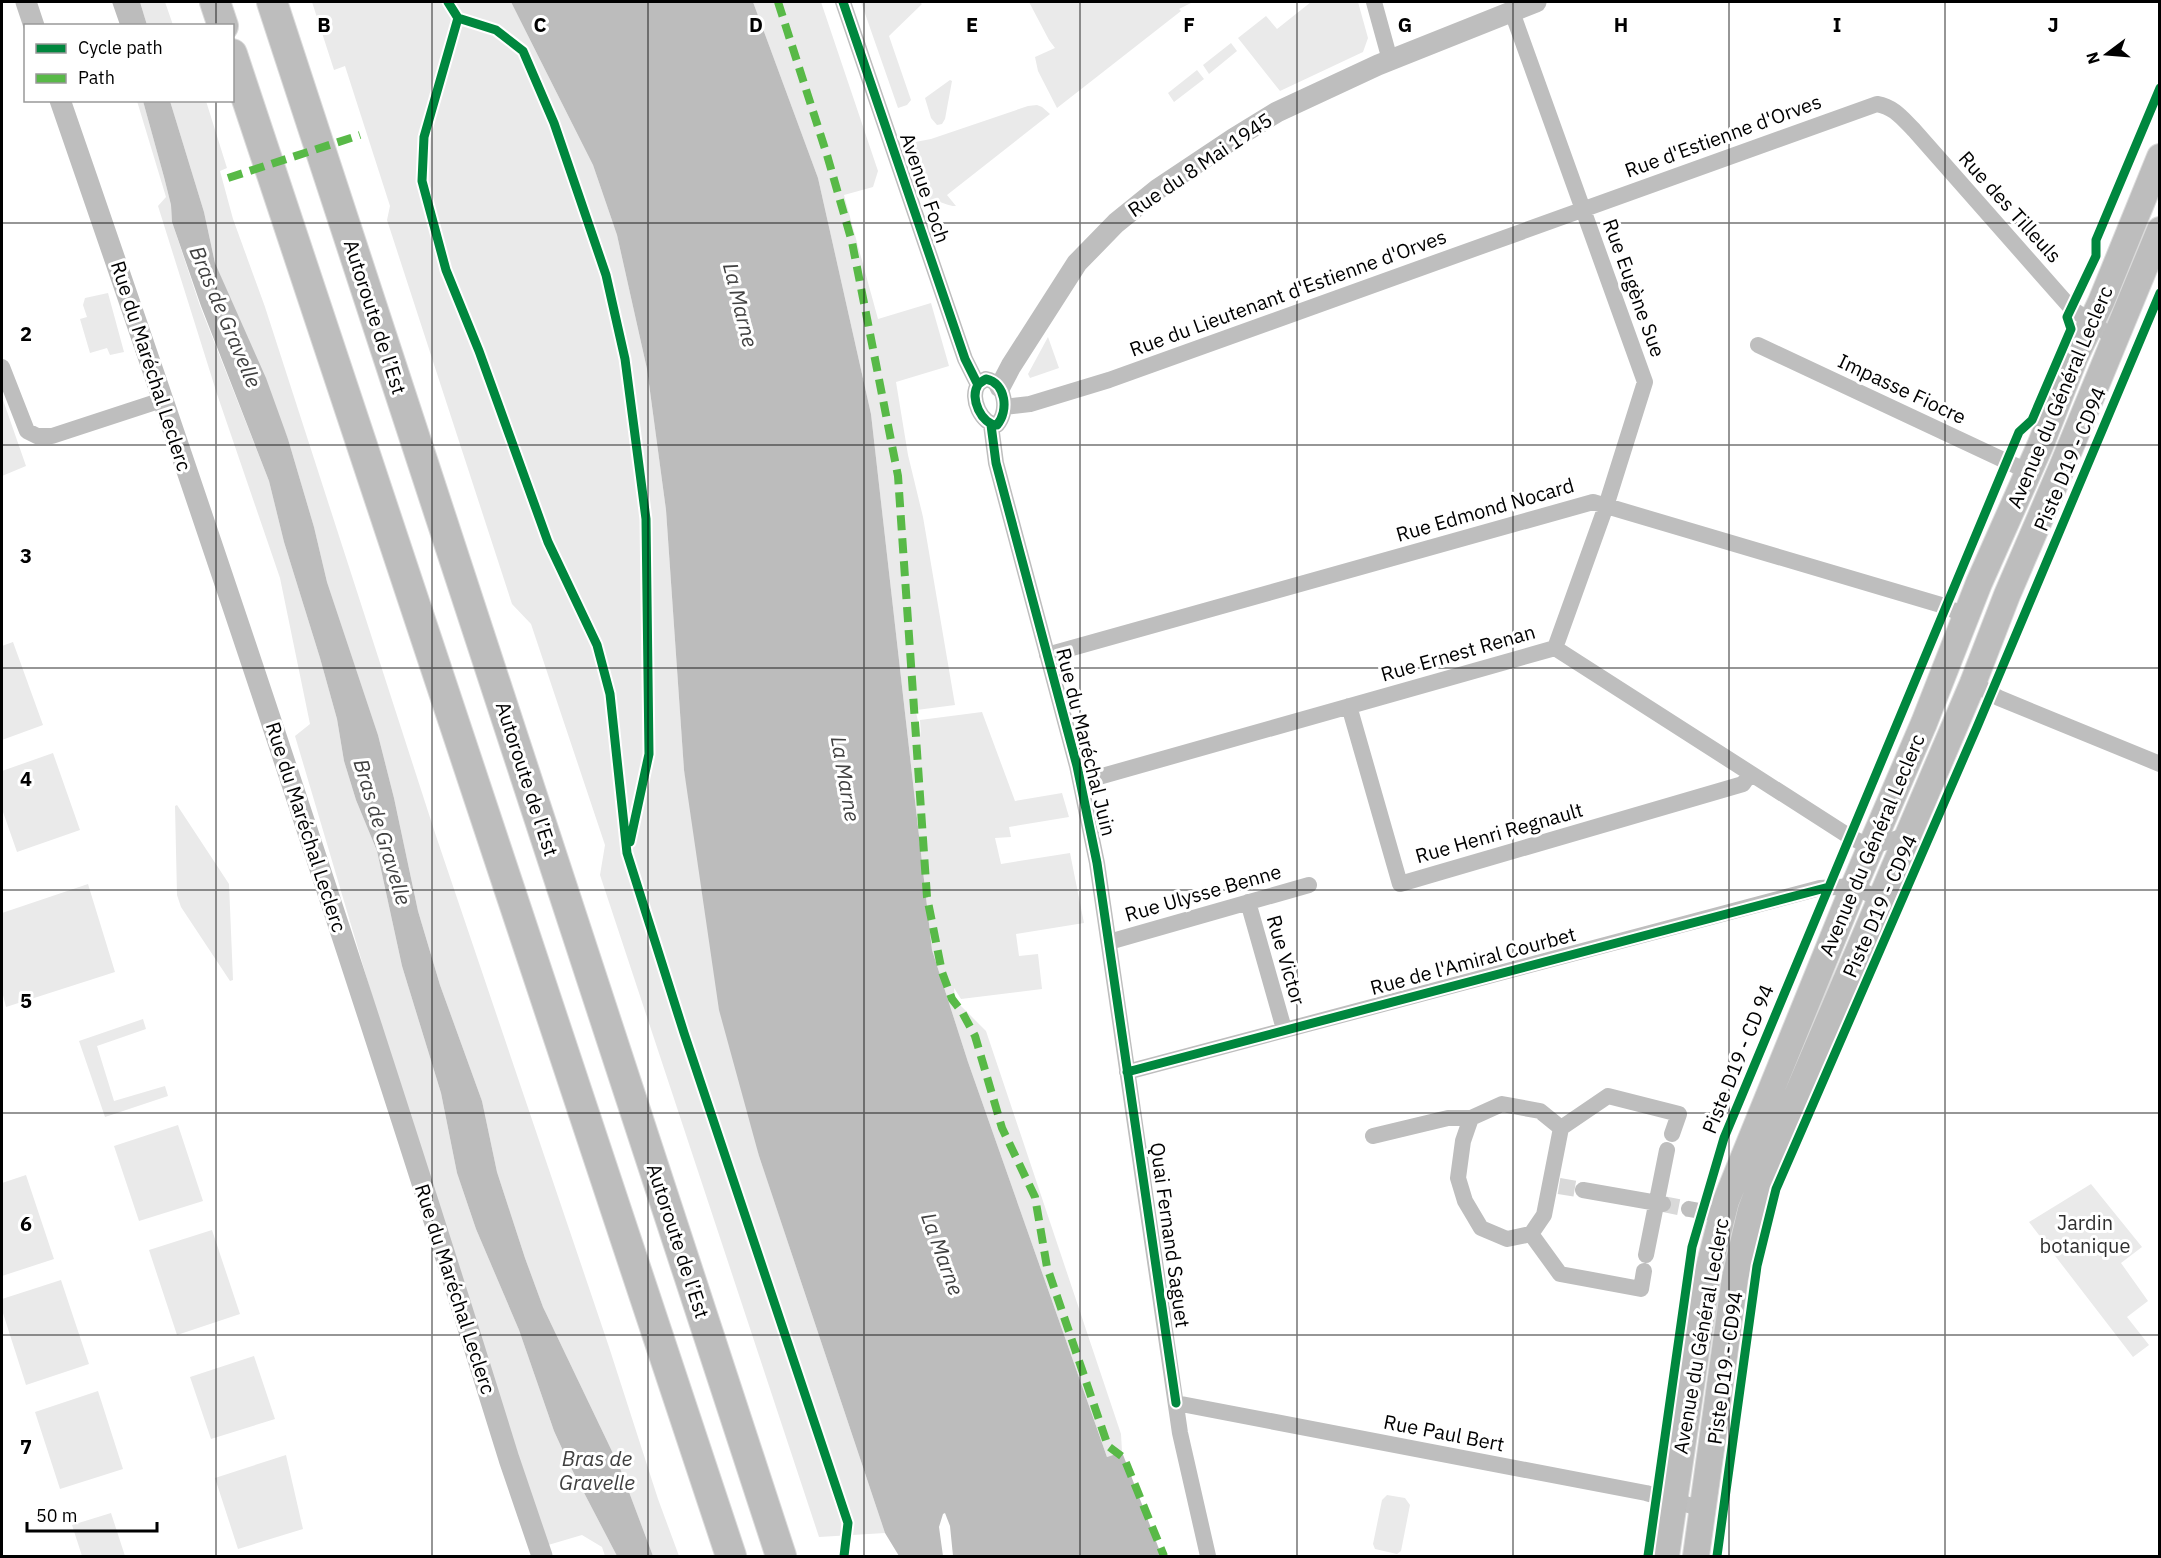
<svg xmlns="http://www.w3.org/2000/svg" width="2161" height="1558" font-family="'IBM Plex Sans',sans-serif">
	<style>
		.green { fill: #eaeaea }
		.water { fill: #bcbcbc }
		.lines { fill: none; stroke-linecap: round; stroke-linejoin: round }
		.minor-tunnel { stroke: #d9d9d9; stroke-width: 16; stroke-dasharray: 16 8; stroke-linecap: butt }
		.primary-casing { stroke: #dbdbdb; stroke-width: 28 }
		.motorway-casing { stroke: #dbdbdb; stroke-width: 32 }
		.minor { stroke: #bebebe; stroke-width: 16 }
		.tertiary { stroke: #bebebe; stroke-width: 21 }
		.primary { stroke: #bdbdbd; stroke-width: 26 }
		.motorway { stroke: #bdbdbd; stroke-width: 30 }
		.quiet { stroke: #58b947; stroke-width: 8; stroke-dasharray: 15 8; stroke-linecap: butt }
		.cycleway-casing { stroke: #fff; stroke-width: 13 }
		.cycleway { stroke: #00873e; stroke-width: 9 }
		.grid { fill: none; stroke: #000; stroke-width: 1.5; stroke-opacity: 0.55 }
		.labels { text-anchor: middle; stroke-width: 6; stroke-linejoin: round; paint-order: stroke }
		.street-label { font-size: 20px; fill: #000; stroke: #fff }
		.park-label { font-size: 20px; fill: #2f2f2f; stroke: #fff }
		.water-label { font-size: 21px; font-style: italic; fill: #404040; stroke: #fff }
		.grid-label { font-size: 20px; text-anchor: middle; font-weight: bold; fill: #000; stroke: #fff; stroke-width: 6; stroke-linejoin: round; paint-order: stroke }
	</style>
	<rect width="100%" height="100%" fill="#fff"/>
	<path class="green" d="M 140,2 L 165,2 L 173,25 L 147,25 Z
		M 312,2 L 511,2 L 593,165 L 617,235 L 647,369 L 666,510 L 684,770 L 759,1156 L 885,1533 L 819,1537 L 600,875 L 605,845 L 531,624 L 512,604 L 387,220 L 390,206 L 345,66 L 334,70 Z
		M 753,2 L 821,2 L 878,171 L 873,187 L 844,195 L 878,319 L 931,303 L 949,366 L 896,382 L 908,455 L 923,517 L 955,705 L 909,711 L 916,712 L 921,736 L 920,720 L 982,712 L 1015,801 L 1062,793 L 1069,817 L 1009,827 L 1011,837 L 995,838 L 1001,864 L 1070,853 L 1084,923 L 1016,934 L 1019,956 L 1038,954 L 1042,989 L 961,999 L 954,988 L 955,1000 L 986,1031 L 1121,1434 L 1122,1452 L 1107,1457 L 968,1062 L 932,950 L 871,414 L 818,178 Z
		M 861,2 L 919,2 L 922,4 L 889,36 L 911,100 L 907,105 L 898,108 Z
		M 1029,2 L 1193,2 L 1179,9 L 1181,11 L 1057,108 L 1038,71 L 1035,57 L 1055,48 L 1049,40 Z
		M 1311,2 L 1358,2 L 1368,38 L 1363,52 L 1280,91 L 1238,38 L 1266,16 L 1277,29 Z
		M 1231,43 L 1237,51 L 1209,74 L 1203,65 Z
		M 1197,70 L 1204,79 L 1174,102 L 1168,93 Z
		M 950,80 L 952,81 L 945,119 L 942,124 L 937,125 L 931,118 L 925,98 Z
		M 137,101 L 143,101 L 164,177 L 171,205 L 172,222 L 200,306 L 269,481 L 284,542 L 320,658 L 337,719 L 344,761 L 356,800 L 377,851 L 402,966 L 441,1093 L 457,1173 L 476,1229 L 519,1330 L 554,1431 L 569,1464 L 617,1556 L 605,1556 L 602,1547 L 582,1535 L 538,1548 L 524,1508 L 295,736 L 310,724 L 280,578 L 217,394 L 158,206 L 166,197 Z
		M 170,101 L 206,101 L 227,168 L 220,171 L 233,219 L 265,307 L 435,833 L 609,1347 L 658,1499 L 679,1556 L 653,1556 L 620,1468 L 543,1307 L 525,1258 L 497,1172 L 482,1101 L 440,985 L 418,911 L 394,798 L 378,735 L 327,582 L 314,527 L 288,439 L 215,263 L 204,212 Z
		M 1037,105 L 1042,107 L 1050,114 L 947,195 L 956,206 C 946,206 939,199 930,201 L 910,143 L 931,139 L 1028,106 Z
		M 108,293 L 124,352 L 110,355 L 107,348 L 90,353 L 80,319 L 87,317 L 83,305 L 85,298 Z
		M 1048,337 L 1059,368 L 1030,378 L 1028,374 Z
		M 2,397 L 26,466 L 2,476 Z
		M 13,642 L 43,725 L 2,740 L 2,646 Z
		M 53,753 L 80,830 L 17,852 L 2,809 L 2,771 Z
		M 177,805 L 229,884 L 233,980 L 230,981 L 181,907 L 177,895 L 175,806 Z
		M 88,884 L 115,972 L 6,1007 L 2,991 L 2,913 Z
		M 143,1019 L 146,1029 L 97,1046 L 114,1101 L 165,1086 L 168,1096 L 105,1117 L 79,1041 Z
		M 178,1125 L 203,1201 L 139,1221 L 114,1146 Z
		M 26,1175 L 54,1259 L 2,1276 L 2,1183 Z
		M 2091,1184 L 2142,1247 L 2121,1263 L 2148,1301 L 2127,1317 L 2149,1345 L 2133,1357 L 2029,1222 Z
		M 212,1230 L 240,1314 L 177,1335 L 149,1250 Z
		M 61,1280 L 89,1364 L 26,1385 L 2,1310 L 2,1299 Z
		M 254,1356 L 275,1419 L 211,1439 L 190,1377 Z
		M 98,1391 L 123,1469 L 60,1489 L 35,1412 Z
		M 286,1455 L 303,1529 L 238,1549 L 215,1478 Z
		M 1387,1495 L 1405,1498 L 1410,1505 L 1401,1551 L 1397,1554 L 1375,1549 L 1373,1544 L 1382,1500 Z
		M 111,1513 L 125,1556 L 82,1556 L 72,1525 Z"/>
	<path class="water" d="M 112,2 L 140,2 L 147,25 L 120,25 Z
		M 511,2 L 753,2 L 818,178 L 871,414 L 932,950 L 968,1062 L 1107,1457 L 1122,1452 L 1159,1549 L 1168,1556 L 953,1556 L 950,1526 L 945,1513 L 943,1514 L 939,1527 L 943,1556 L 899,1556 L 885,1533 L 759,1156 L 719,1010 L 684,770 L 666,510 L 647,369 L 617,235 L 593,165 Z
		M 143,101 L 170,101 L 204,212 L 215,263 L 266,378 L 288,439 L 314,527 L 327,582 L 378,735 L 394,798 L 418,911 L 440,985 L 482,1101 L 497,1172 L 525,1258 L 543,1307 L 620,1468 L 653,1556 L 617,1556 L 569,1464 L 554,1431 L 519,1330 L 476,1229 L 457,1173 L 441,1093 L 402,966 L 377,851 L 356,800 L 344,761 L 337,719 L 320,658 L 284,542 L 269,481 L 201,306 L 172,222 L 171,205 L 164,177 Z"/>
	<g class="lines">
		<path class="minor-tunnel" d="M 1559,1186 L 1583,1190
			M 1663,1204 L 1689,1209"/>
		<g class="primary-casing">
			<path id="primary" d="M 1666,1556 L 1708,1271 L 1726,1201 L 1854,886 L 1924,723 L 1979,583 L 2040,446 L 2075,357 L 2101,302 L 2160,157
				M 1696,1556 L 1735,1278 L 1751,1210 L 1769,1161 L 1973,683 L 2007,595 L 2063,465 L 2160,230"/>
		</g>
		<g class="motorway-casing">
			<path id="motorway" d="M 215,2 L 223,26
				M 272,2 L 781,1556
				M 232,54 L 731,1556"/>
		</g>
		<path class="minor" d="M 843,2 L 965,359 L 978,385
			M 1374,2 L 1390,60
			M 1512,12 L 1645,382 L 1606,506 L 1555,648
			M 1758,345 L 2029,472
			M 2,367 L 27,431 L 37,436 L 52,436 L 162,400
			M 986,379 C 1006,383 1009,411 997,425 C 982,425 969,398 978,385 C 980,382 983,381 986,379 Z
			M 1004,407 L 1030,404 L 1109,380 L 1877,104 C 1894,107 1902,118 1914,130 L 2071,308 L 2114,338
			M 991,425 L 996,463 L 1077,766 L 1097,863 L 1180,1433 L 1208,1556
			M 1047,655 L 1593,502 L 1941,605 L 1967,616
			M 1973,683 L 1999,698 L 2160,764
			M 1349,706 L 1400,884 L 1743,784 L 1750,774
			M 1081,782 L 1555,648 L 1850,837 L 1871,847 L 1907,835
			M 1248,902 L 1284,1029
			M 1109,942 L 1309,885
			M 1127,1072 L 1820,888 L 1854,886 L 1880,900
			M 1471,1118 L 1463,1141 L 1458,1178 L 1465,1201 L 1481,1228 L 1507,1239 L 1531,1234 L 1560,1274 L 1641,1289 L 1644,1271
			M 1561,1128 L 1608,1096 L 1679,1114 L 1672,1134
			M 1373,1136 L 1448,1118 L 1471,1118 L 1502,1104 L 1540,1111 L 1561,1128 L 1544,1215 L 1531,1234
			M 1583,1190 L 1663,1204
			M 1689,1209 L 1722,1215
			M 1646,1255 L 1667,1150
			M 1176,1403 L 1646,1493 L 1703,1509"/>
		<path class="tertiary" d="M 26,2 L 34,26
			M 60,100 C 216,551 368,1004 509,1459 L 542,1556
			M 1000,387 L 1011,366 L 1077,263 L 1116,223 L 1158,189 L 1233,139 L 1277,112 L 1378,65 L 1536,2"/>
		<use href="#primary" class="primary"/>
		<use href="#motorway" class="motorway"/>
		<path class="quiet" d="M 778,2 L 827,155 L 852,242 L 898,476 L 927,897 L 942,972 L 952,999 L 962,1012 L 975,1036 L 1002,1128 L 1035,1197 L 1047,1267 L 1108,1446 L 1124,1458 L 1164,1556
			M 228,178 L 360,135"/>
		<g class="cycleway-casing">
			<path id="cycleway" d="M 448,2 L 458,18 L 496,30 L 523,51 L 554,123 L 606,275 L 625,359 L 646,519 L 649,754 L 630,842
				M 843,2 L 965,359 L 978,385
				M 458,18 L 424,137 L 422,181 L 446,270 L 479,351 L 548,542 L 597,645 L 610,694 L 627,853 L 684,1033 L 848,1523 L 844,1556
				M 986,379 C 1006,383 1009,411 997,425 C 982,425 969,398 978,385 C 980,382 983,381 986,379 Z
				M 991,425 L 996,463 L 1077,766 L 1097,863 L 1176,1403
				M 1127,1072 L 1829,887
				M 1648,1556 L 1692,1247 L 1724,1138 L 2019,432 L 2032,420 L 2071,329 L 2067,317 L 2096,256 L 2096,240 L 2160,88
				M 1717,1556 L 1757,1266 L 1776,1189 L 1977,727 L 2160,293"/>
		</g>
		<use href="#cycleway" class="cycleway"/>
	</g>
	<path class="grid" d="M 216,2 L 216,26M 432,2 L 432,1556M 648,2 L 648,1556M 864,2 L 864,1556M 1080,2 L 1080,1556M 1297,2 L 1297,1556M 1513,2 L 1513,1556M 1729,2 L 1729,1556M 1945,2 L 1945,1556M 216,100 L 216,1556M 2,223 L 2160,223M 2,445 L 2160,445M 2,668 L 2160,668M 2,890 L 2160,890M 2,1113 L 2160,1113M 2,1335 L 2160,1335"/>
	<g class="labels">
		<g class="street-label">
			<text transform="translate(1723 136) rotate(-20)" y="7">Rue d'Estienne d'Orves</text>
			<text transform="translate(1200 165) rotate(-34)" y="7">Rue du 8 Mai 1945</text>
			<text transform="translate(925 188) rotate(71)" y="7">Avenue Foch</text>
			<text transform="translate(2010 207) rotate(48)" y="7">Rue des Tilleuls</text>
			<text transform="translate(1634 288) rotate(70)" y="7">Rue Eugène Sue</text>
			<text transform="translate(1288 293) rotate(-20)" y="7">Rue du Lieutenant d'Estienne d'Orves</text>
			<text transform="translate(375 317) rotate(72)" y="7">Autoroute de l’Est</text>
			<text transform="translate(151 366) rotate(72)" y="7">Rue du Maréchal Leclerc</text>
			<text transform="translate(1902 389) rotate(25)" y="7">Impasse Fiocre</text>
			<text transform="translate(2060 397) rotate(-67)" y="7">Avenue du Général Leclerc</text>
			<text transform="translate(2070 459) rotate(-67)" y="7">Piste D19 - CD94</text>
			<text transform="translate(1485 510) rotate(-16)" y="7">Rue Edmond Nocard</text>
			<text transform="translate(1458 653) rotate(-16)" y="7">Rue Ernest Renan</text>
			<text transform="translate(1086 742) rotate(76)" y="7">Rue du Maréchal Juin</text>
			<text transform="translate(527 779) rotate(72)" y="7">Autoroute de l’Est</text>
			<text transform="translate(306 827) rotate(72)" y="7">Rue du Maréchal Leclerc</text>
			<text transform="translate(1499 833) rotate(-16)" y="7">Rue Henri Regnault</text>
			<text transform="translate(1872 845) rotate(-67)" y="7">Avenue du Général Leclerc</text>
			<text transform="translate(1203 893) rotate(-16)" y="7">Rue Ulysse Benne</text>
			<text transform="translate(1880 906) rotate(-66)" y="7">Piste D19 - CD94</text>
			<text transform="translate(1286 960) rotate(74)" y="7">Rue Victor</text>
			<text transform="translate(1473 961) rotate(-15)" y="7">Rue de l'Amiral Courbet</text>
			<text transform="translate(1738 1059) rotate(-68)" y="7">Piste D19 - CD 94</text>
			<text transform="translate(1170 1235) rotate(82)" y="7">Quai Fernand Saguet</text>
			<text transform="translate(678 1241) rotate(72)" y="7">Autoroute de l’Est</text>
			<text transform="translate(455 1289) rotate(72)" y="7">Rue du Maréchal Leclerc</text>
			<text transform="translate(1701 1336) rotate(-80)" y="7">Avenue du Général Leclerc</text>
			<text transform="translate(1725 1368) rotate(-82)" y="7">Piste D19 - CD94</text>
			<text transform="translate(1444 1433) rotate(11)" y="7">Rue Paul Bert</text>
		</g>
		<g class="park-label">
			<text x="2085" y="1230">Jardin<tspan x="2085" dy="23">botanique</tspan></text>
		</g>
		<g class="water-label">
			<text transform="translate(740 305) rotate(76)" y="7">La Marne</text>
			<text transform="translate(225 317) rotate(67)" y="7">Bras de Gravelle</text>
			<text transform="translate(845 779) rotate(80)" y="7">La Marne</text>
			<text transform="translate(382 832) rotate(73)" y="7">Bras de Gravelle</text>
			<text transform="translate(942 1254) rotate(70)" y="7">La Marne</text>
			<text x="597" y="1466">Bras de<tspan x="597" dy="24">Gravelle</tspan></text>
		</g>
	</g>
	<g class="grid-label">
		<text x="324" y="32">B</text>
		<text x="540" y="32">C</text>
		<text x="756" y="32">D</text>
		<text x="972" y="32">E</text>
		<text x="1189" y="32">F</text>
		<text x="1405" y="32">G</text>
		<text x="1621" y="32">H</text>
		<text x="1837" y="32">I</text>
		<text x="2053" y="32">J</text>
		<text x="26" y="341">2</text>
		<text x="26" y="563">3</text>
		<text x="26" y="786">4</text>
		<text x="26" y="1008">5</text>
		<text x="26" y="1231">6</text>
		<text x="26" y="1454">7</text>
	</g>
	<rect width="2161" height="1558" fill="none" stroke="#000000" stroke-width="6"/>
	<rect x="24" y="24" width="210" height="78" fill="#ffffff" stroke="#999999" stroke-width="1.5"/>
	<rect x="36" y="44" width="30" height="9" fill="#00873e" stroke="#999999" stroke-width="1.5"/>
	<text x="78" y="54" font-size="18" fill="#000000">Cycle path</text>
	<rect x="36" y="74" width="30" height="9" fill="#58b947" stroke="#999999" stroke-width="1.5"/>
	<text x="78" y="84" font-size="18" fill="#000000">Path</text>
	<g transform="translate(2107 54) rotate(254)" stroke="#ffffff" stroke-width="4.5" paint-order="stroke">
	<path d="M0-4.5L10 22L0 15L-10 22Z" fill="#000000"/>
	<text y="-9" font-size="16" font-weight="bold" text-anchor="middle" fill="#000000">N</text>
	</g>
	<path d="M27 1522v9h130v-9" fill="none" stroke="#000000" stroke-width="3"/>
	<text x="36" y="1522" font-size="18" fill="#000000" stroke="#ffffff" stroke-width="4.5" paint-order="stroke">50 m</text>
</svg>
